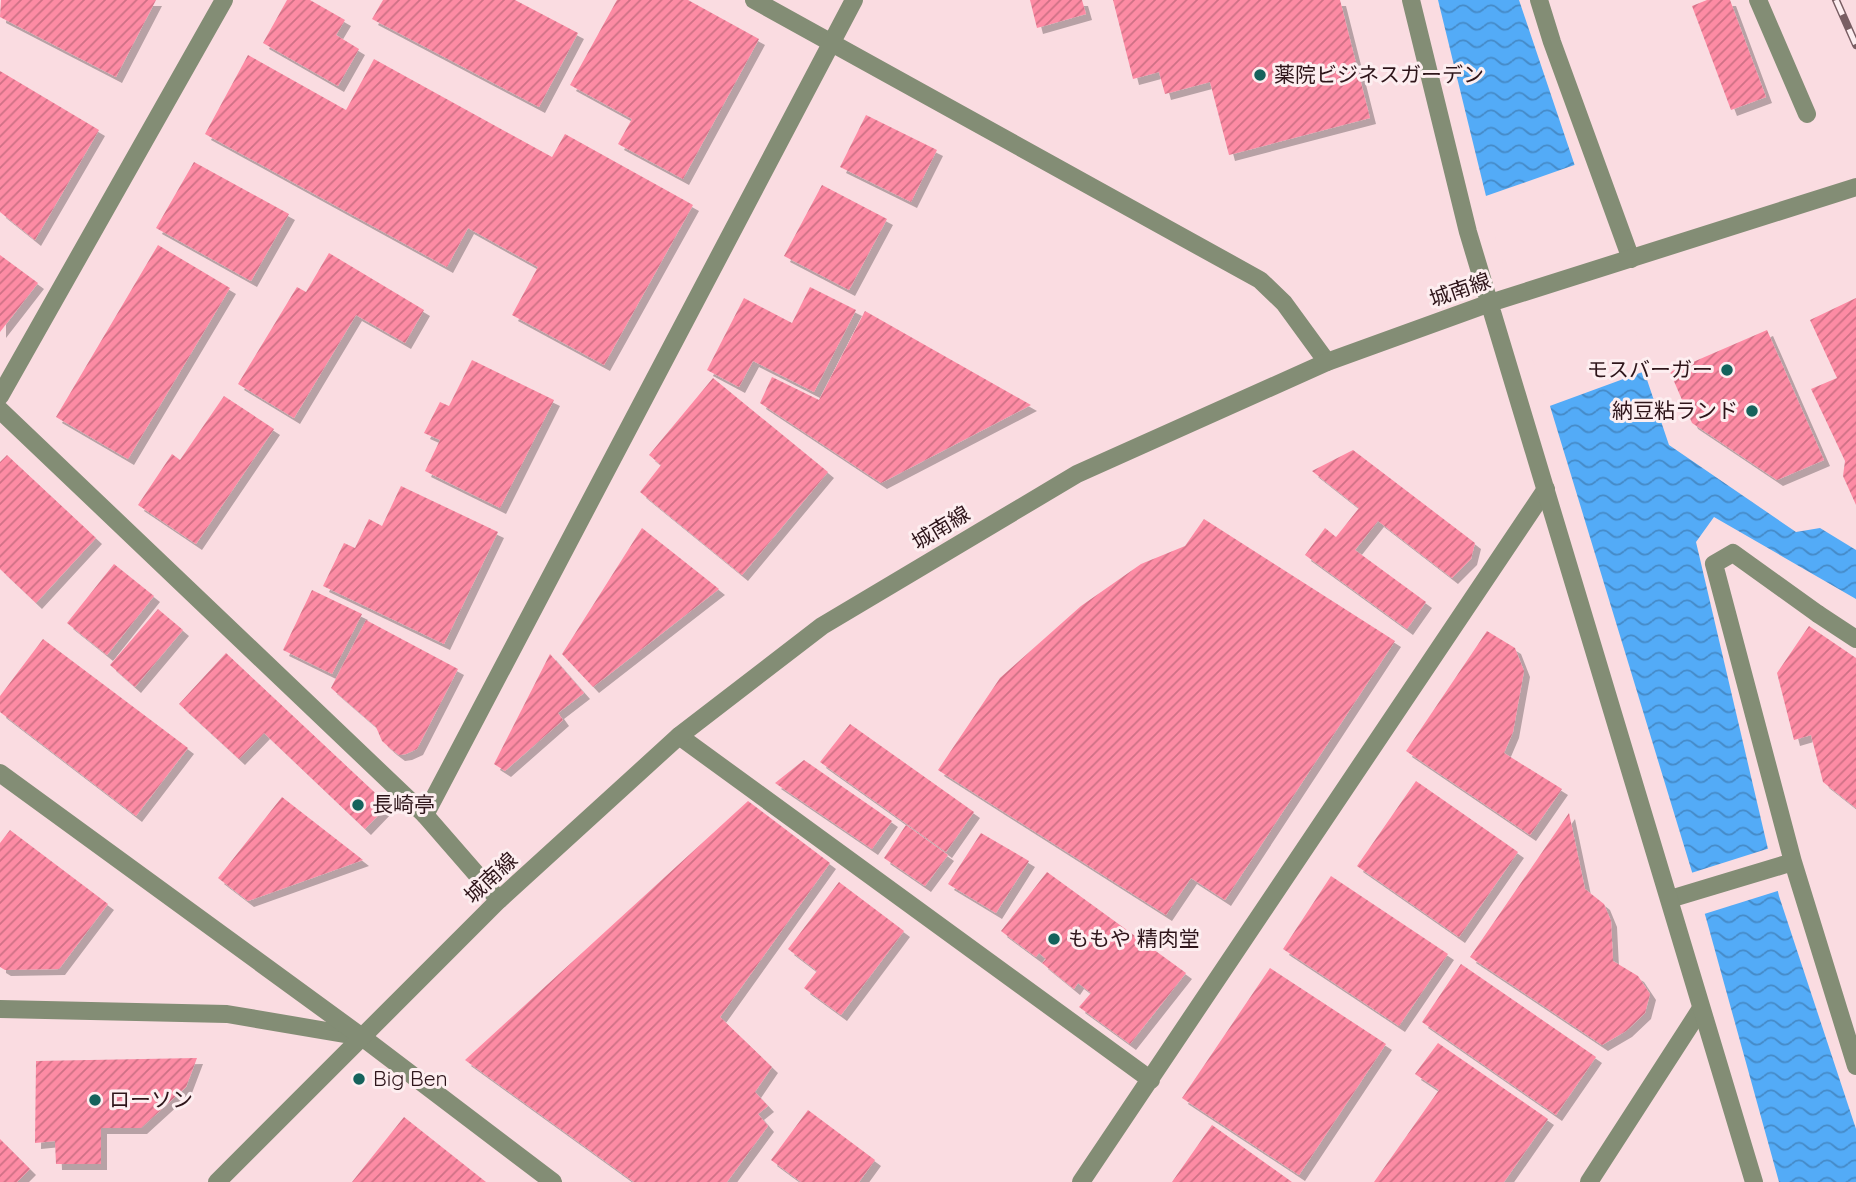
<svg xmlns="http://www.w3.org/2000/svg" width="1856" height="1182" font-family="Quicksand,'Noto Sans JP',sans-serif">
	<style>
		.water { fill: url(#water-waves) }
		.pier { fill: #fadce1 }
		.building { fill: url(#building-hatch); filter: url(#shadow) }
		.lines { fill: none; stroke-linecap: round; stroke-linejoin: round }
		.service { stroke: #838d75; stroke-width: 18 }
		.pedestrian { stroke: #838d75; stroke-width: 18 }
		.minor { stroke: #838d75; stroke-width: 18 }
		.tertiary { stroke: #838d75; stroke-width: 18 }
		.rail-casing { stroke: #795e63; stroke-width: 8 }
		.rail { stroke: #fdeef0; stroke-width: 5; stroke-dasharray: 16; stroke-linecap: butt }
		.poi-dot { fill: #15625c; stroke: #fdeef0; stroke-width: 2.5 }
		.labels { text-anchor: middle; stroke-width: 6; stroke-linejoin: round; paint-order: stroke }
		.poi-label { font-size: 21px; fill: #2e151a; stroke: #fdeef0; text-anchor: start }
		.street-label { font-size: 21px; fill: #2e151a; stroke: #fdeef0 }
	</style>
	<defs>
		<pattern id="water-waves" width="16" height="10" patternUnits="userSpaceOnUse" patternTransform="scale(1.75)"><rect width="16" height="10" fill="#53abf7"/><path d="M0 5q4-4 8 0t8 0" fill="none" stroke="#458ac7"/></pattern>
		<pattern id="building-hatch" width="6" height="6" patternUnits="userSpaceOnUse" patternTransform="scale(1.75)"><rect width="6" height="6" fill="#fd8ba4"/><path d="M-1 1l2-2M0 6l6-6M5 7l2-2" fill="none" stroke="#cd7085"/></pattern>
		<filter id="shadow"><feDropShadow dx="6" dy="6" stdDeviation="0" flood-color="#0004"/></filter>
	</defs>
	<rect width="100%" height="100%" fill="#fadce1"/>
	<path class="water" d="M 1438,0 L 1519,0 L 1669,445 L 1796,532 L 1820,528 L 1856,550 L 1856,599 L 1714,517 L 1696,542 L 1779,896 L 1856,1129 L 1856,1182 L 1779,1182 L 1706,918 L 1486,196 Z"/>
	<path class="pier" d="M 1580,163 L 1648,370 L 1547,407 L 1483,197 Z
		M 1770,848 L 1781,890 L 1701,915 L 1688,874 Z"/>
	<path class="building" d="M 1,0 L 156,0 L 116,77 L 0,17 Z
		M 287,0 L 310,0 L 345,20 L 336,35 L 359,49 L 338,86 L 263,43 Z
		M 383,0 L 515,0 L 578,33 L 539,107 L 372,19 Z
		M 617,0 L 688,0 L 759,39 L 683,179 L 618,144 L 632,119 L 570,85 Z
		M 1030,0 L 1082,0 L 1086,14 L 1037,28 Z
		M 1113,0 L 1340,0 L 1370,118 L 1229,155 L 1210,82 L 1165,94 L 1159,72 L 1133,79 Z
		M 1707,0 L 1730,0 L 1766,97 L 1731,110 L 1692,6 Z
		M 248,55 L 346,110 L 374,59 L 552,157 L 565,134 L 693,205 L 604,365 L 512,315 L 538,267 L 468,228 L 447,267 L 205,134 Z
		M 0,71 L 99,130 L 35,240 L 0,212 Z
		M 866,115 L 937,150 L 911,202 L 840,167 Z
		M 194,162 L 289,214 L 251,281 L 156,228 Z
		M 822,185 L 887,219 L 849,290 L 784,256 Z
		M 158,245 L 230,288 L 128,459 L 56,417 Z
		M 329,253 L 424,310 L 405,343 L 356,315 L 294,418 L 238,384 L 297,287 L 306,292 Z
		M 0,255 L 38,283 L 0,332 Z
		M 810,287 L 856,310 L 814,392 L 753,361 L 739,387 L 707,370 L 744,298 L 792,323 Z
		M 1856,298 L 1856,505 L 1843,476 L 1845,461 L 1811,389 L 1837,378 L 1810,320 Z
		M 865,311 L 1031,405 L 881,483 L 760,403 L 772,377 L 819,400 Z
		M 1767,330 L 1824,460 L 1777,480 L 1692,423 L 1670,372 Z
		M 472,360 L 554,400 L 500,508 L 425,471 L 440,440 L 424,433 L 440,402 L 449,406 Z
		M 713,378 L 828,472 L 742,575 L 640,492 L 661,465 L 649,455 Z
		M 224,396 L 274,429 L 196,544 L 138,505 L 172,454 L 180,460 Z
		M 1353,450 L 1475,543 L 1471,559 L 1452,578 L 1378,521 L 1355,550 L 1426,602 L 1407,629 L 1305,555 L 1325,528 L 1336,537 L 1359,508 L 1312,471 Z
		M 7,455 L 96,538 L 36,603 L 0,569 L 0,462 Z
		M 401,486 L 498,532 L 444,644 L 323,586 L 344,543 L 355,548 L 369,519 L 382,526 Z
		M 1204,519 L 1395,641 L 1225,900 L 1191,878 L 1166,915 L 938,770 L 1000,678 L 1081,606 L 1141,564 L 1185,546 Z
		M 642,528 L 719,589 L 593,687 L 562,654 Z
		M 114,564 L 154,596 L 107,655 L 67,623 Z
		M 312,590 L 362,614 L 332,674 L 283,650 Z
		M 158,609 L 183,630 L 135,687 L 110,665 Z
		M 366,620 L 458,669 L 417,749 L 406,754 L 399,755 L 391,749 L 382,741 L 376,727 L 331,688 Z
		M 1809,626 L 1856,658 L 1856,808 L 1823,782 L 1811,735 L 1794,740 L 1777,673 Z
		M 1487,631 L 1515,648 L 1524,671 L 1513,732 L 1504,753 L 1562,789 L 1530,835 L 1406,751 Z
		M 43,639 L 188,748 L 136,816 L 0,712 L 0,696 Z
		M 226,653 L 388,805 L 365,829 L 264,733 L 239,759 L 179,704 Z
		M 550,654 L 584,693 L 558,713 L 563,720 L 505,771 L 494,764 Z
		M 850,724 L 974,812 L 946,852 L 820,762 Z
		M 804,760 L 892,821 L 872,849 L 775,783 Z
		M 1416,781 L 1518,852 L 1459,937 L 1357,866 Z
		M 282,797 L 363,860 L 248,901 L 218,878 Z
		M 748,801 L 830,863 L 720,1017 L 772,1067 L 755,1092 L 768,1106 L 758,1114 L 768,1126 L 727,1182 L 634,1182 L 465,1060 Z
		M 1569,813 L 1585,889 L 1604,904 L 1611,921 L 1613,961 L 1638,976 L 1650,994 L 1645,1013 L 1626,1031 L 1602,1045 L 1470,957 Z
		M 906,825 L 948,855 L 925,886 L 884,858 Z
		M 10,830 L 108,904 L 59,969 L 5,970 L 0,967 L 0,843 Z
		M 981,833 L 1029,861 L 996,913 L 948,884 Z
		M 1047,872 L 1186,973 L 1130,1044 L 1079,1007 L 1091,993 L 1078,983 L 1074,989 L 1042,963 L 1046,959 L 1039,953 L 1036,957 L 1001,931 Z
		M 1331,876 L 1448,954 L 1399,1026 L 1283,949 Z
		M 839,882 L 904,931 L 841,1015 L 804,988 L 817,971 L 788,949 Z
		M 1461,964 L 1596,1057 L 1556,1115 L 1422,1022 Z
		M 1270,968 L 1386,1044 L 1299,1175 L 1182,1098 Z
		M 1438,1043 L 1548,1119 L 1504,1182 L 1374,1182 L 1439,1090 L 1415,1074 Z
		M 197,1058 L 186,1087 L 141,1128 L 101,1128 L 101,1164 L 56,1164 L 55,1141 L 35,1143 L 36,1061 Z
		M 808,1110 L 875,1160 L 859,1182 L 801,1182 L 771,1160 Z
		M 404,1117 L 486,1182 L 352,1182 Z
		M 1212,1125 L 1292,1182 L 1172,1182 Z
		M 0,1139 L 30,1169 L 17,1182 L 0,1182 Z"/>
	<g class="lines">
		<path class="service" d="M 0,410 L 425,815"/>
		<path class="pedestrian" d="M 1758,0 L 1807,114"/>
		<path class="minor" d="M 754,0 L 1260,280 L 1284,303 L 1327,362
			M 1539,0 L 1552,42 L 1631,259
			M 0,396 L 224,0
			M 679,736 L 1151,1080
			M 1793,862 L 1856,1066
			M 1670,899 L 1793,862 L 1714,564 L 1733,553 L 1818,614
			M 499,900 L 425,815 L 854,0
			M 0,1009 L 227,1014 L 362,1037 L 553,1182
			M 1081,1182 L 1546,489
			M 1589,1182 L 1700,1010"/>
		<path class="tertiary" d="M 1411,0 L 1468,232 L 1754,1182
			M 1818,614 L 1856,639
			M 0,773 L 362,1037
			M 217,1182 L 499,900 L 679,736 L 822,626 L 1077,474 L 1327,362 L 1490,303 L 1856,187"/>
		<g class="rail-casing">
			<path id="rail" d="M 1836,0 L 1856,45"/>
		</g>
		<use href="#rail" class="rail"/>
	</g>
	<g class="poi-dot">
		<circle cx="1260" cy="75" r="7"/>
		<circle cx="1727" cy="370" r="7"/>
		<circle cx="1752" cy="411" r="7"/>
		<circle cx="358" cy="805" r="7"/>
		<circle cx="1054" cy="939" r="7"/>
		<circle cx="359" cy="1079" r="7"/>
		<circle cx="95" cy="1100" r="7"/>
	</g>
	<g class="labels">
		<g class="poi-label">
			<text x="1274" y="82">薬院ビジネスガーデン</text>
			<text x="1713" y="377" text-anchor="end">モスバーガー</text>
			<text x="1738" y="418" text-anchor="end">納豆粘ランド</text>
			<text x="372" y="812">長崎亭</text>
			<text x="1068" y="946">ももや 精肉堂</text>
			<text x="373" y="1086">Big Ben</text>
			<text x="109" y="1107">ローソン</text>
		</g>
		<g class="street-label">
			<text transform="translate(1460 290) rotate(-19)" y="7">城南線</text>
			<text transform="translate(941 528) rotate(-31)" y="7">城南線</text>
			<text transform="translate(491 878) rotate(-43)" y="7">城南線</text>
		</g>
	</g>
</svg>
